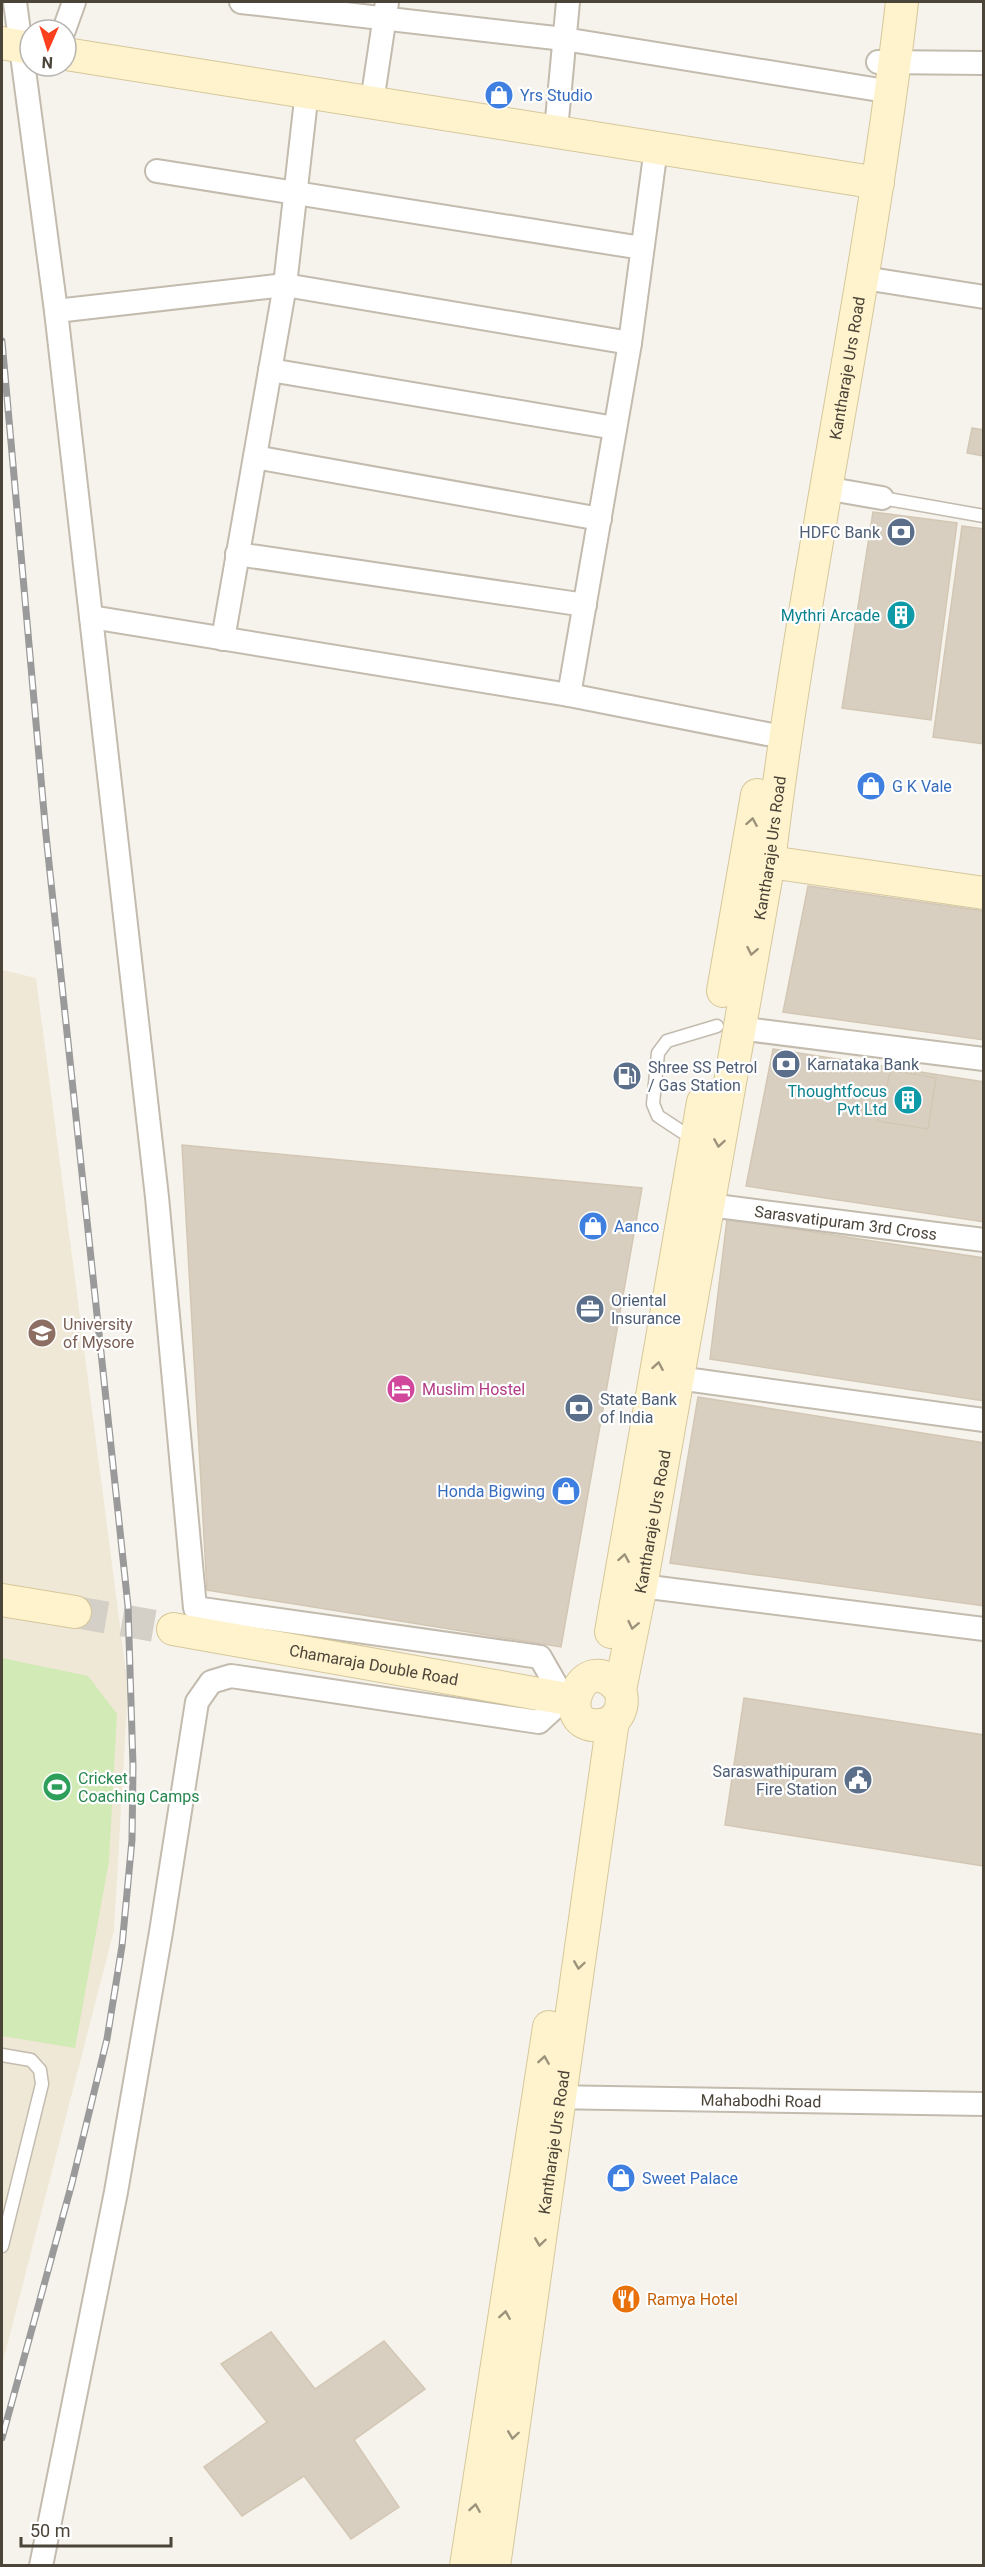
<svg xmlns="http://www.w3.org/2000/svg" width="985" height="2567" font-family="Roboto,sans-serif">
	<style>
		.education { fill: #efe8d6 }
		.green { fill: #d2eab5 }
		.building { fill: #d8cfc1; stroke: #d3c7b4; stroke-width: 1.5 }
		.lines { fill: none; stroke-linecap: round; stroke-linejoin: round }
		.secondary-tunnel { stroke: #d4d0c8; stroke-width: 32; stroke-dasharray: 32 16; stroke-linecap: butt }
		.lane-casing { stroke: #c2bbae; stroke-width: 15 }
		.street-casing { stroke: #c2bbae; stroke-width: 26 }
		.secondary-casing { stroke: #d6c79b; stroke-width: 34 }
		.lane { stroke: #fff; stroke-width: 12 }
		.street { stroke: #fff; stroke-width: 22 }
		.secondary { stroke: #fff3cd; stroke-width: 32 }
		.rail-casing { stroke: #9a9a9a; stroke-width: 7 }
		.rail { stroke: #fff; stroke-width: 4.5; stroke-dasharray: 14; stroke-linecap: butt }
		.oneway { stroke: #9c937c }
		.labels { text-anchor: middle; stroke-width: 4.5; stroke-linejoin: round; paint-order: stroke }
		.shop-label { font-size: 16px; fill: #366cbe; stroke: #fff; text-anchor: start }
		.street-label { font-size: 16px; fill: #4b4439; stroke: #fff }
		.service-label { font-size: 16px; fill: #4e5e75; stroke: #fff; text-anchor: start }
		.culture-label { font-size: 16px; fill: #0d838f; stroke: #fff; text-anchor: end }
		.education-label { font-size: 16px; fill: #785e54; stroke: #fff; text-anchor: start }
		.hotel-label { font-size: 16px; fill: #b23c85; stroke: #fff; text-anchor: start }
		.leisure-label { font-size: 16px; fill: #27864d; stroke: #fff; text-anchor: start }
		.food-label { font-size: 16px; fill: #c56008; stroke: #fff; text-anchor: start }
	</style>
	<rect width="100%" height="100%" fill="#f6f3ec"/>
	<path class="education" d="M 2,970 L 36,978 L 128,1688 L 114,1930 L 2,2365 Z"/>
	<path class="green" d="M 2,1658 L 88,1676 L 117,1714 L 109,1861 L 75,2048 L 2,2036 Z"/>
	<path class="building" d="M 972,428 L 984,430 L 984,456 L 967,453 Z
		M 873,512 L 957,523 L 931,720 L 842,708 Z
		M 962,526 L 984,529 L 984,744 L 933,737 Z
		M 808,886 L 984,911 L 984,1040 L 783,1012 Z
		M 773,1049 L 984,1082 L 984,1222 L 746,1186 Z
		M 891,1070 L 936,1078 L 928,1129 L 877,1121 Z
		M 182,1145 L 642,1188 L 561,1647 L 207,1590 Z
		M 727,1219 L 984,1258 L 984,1401 L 710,1359 Z
		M 698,1397 L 984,1443 L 984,1606 L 670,1563 Z
		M 744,1698 L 984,1735 L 984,1866 L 725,1825 Z
		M 271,2332 L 315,2389 L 384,2341 L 425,2389 L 354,2440 L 399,2507 L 351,2539 L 304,2476 L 242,2516 L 204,2467 L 267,2422 L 221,2364 Z"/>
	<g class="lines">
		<path class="secondary-tunnel" d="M 75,1612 L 173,1629"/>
		<g class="lane-casing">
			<path id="lane" d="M 882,498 L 984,516
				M 696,1141 L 658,1116 L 653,1104 L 658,1053 L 667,1041 L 717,1026
				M 2,2055 L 31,2060 L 40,2070 L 42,2084 L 2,2246"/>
		</g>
		<g class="street-casing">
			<g id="street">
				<path d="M 15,2 L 56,311 L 91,617 L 569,695 L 767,734"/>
				<path d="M 241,2 L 564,39 L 892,92"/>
				<path d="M 64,30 L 74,2"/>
				<path d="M 878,62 L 984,63"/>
				<path d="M 372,102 L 387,2"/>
				<path d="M 556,130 L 568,2"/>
				<path d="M 157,171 L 642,248"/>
				<path d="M 864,278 L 984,297"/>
				<path d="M 56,311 L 285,285 L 630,343"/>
				<path d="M 270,370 L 615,428"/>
				<path d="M 255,457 L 600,519"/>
				<path d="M 825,488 L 882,498"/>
				<path d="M 237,554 L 585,605"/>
				<path d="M 223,639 L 285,285 L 307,91"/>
				<path d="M 569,695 L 630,343 L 656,148"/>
				<path d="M 738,1028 L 984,1059"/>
				<path id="s1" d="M 693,1203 L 984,1240"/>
				<path d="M 678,1378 L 984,1420"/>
				<path d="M 641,1586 L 984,1629"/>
				<path id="s2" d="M 547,2097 L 984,2104"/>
				<path d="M 41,2566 L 116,2192 L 161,1932 L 197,1702 L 211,1682 L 231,1676 L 539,1722 L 564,1699 L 540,1657 L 195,1608 L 157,1197 L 91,617"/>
			</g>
		</g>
		<g class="secondary-casing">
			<g id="secondary">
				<path d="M 2,43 L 30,48"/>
				<path d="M 66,54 L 878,183"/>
				<path d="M 749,859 L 984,893"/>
				<path d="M 723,991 L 757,795"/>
				<path d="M 2,1600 L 75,1612"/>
				<path id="s3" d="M 173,1629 L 573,1700"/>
				<path d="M 611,1632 L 703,1102"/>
				<path id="s4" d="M 620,1690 C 582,1642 550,1731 601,1725 C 619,1723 625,1705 620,1690 L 641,1586 L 769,862 C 803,574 869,290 902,2"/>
				<path d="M 466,2566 L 549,2027"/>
				<path id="s5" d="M 494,2566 L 613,1720"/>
			</g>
		</g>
		<use href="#lane" class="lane"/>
		<use href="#street" class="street"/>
		<use href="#secondary" class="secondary"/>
		<g class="rail-casing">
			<path id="rail" d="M 2,341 L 46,835 L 128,1606 L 133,1766 L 132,1840 L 122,1946 L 107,2039 L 72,2183 L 2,2438"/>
		</g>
		<use href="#rail" class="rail"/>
	</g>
	<defs><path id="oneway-chevron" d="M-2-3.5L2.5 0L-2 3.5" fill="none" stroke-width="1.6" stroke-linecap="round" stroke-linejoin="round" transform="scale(1.5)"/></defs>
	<g class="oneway">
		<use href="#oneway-chevron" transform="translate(752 822) rotate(-80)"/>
		<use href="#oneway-chevron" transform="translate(752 951) rotate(101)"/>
		<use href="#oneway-chevron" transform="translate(719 1143) rotate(99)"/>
		<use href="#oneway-chevron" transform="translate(658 1366) rotate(-80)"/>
		<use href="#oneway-chevron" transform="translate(624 1558) rotate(-80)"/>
		<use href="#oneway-chevron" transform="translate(633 1625) rotate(102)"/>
		<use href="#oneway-chevron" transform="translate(579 1965) rotate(98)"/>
		<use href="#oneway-chevron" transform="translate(544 2060) rotate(-81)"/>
		<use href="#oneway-chevron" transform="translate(540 2242) rotate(98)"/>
		<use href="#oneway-chevron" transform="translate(505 2315) rotate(-81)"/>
		<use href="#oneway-chevron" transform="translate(513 2435) rotate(98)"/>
		<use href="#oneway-chevron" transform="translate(475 2508) rotate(-81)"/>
	</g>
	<defs>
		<g id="shop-disc" transform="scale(1.5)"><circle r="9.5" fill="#3f7fe0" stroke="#fff"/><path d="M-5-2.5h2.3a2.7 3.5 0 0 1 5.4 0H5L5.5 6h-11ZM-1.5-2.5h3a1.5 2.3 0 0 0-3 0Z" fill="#fff"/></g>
		<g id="bank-disc" transform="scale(1.5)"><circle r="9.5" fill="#5c6f8a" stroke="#fff"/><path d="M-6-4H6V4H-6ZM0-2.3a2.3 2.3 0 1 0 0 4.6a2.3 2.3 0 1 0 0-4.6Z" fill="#fff"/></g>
		<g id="building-disc" transform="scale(1.5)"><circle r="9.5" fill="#0f9aa8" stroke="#fff"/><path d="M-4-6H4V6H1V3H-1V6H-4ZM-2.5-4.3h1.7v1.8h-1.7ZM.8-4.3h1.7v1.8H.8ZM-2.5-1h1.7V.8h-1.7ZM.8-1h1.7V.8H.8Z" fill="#fff"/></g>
		<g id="fuel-disc" transform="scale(1.5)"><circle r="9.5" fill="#5c6f8a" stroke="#fff"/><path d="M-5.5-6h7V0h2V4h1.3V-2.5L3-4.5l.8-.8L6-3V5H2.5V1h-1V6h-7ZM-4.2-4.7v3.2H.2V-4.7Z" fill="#fff"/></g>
		<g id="office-disc" transform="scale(1.5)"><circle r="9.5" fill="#5c6f8a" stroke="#fff"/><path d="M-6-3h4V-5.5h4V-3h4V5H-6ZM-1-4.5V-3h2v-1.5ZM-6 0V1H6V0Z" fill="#fff"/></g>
		<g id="university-disc" transform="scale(1.5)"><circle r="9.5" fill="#8d6e63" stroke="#fff"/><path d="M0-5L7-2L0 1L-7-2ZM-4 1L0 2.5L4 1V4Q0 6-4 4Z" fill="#fff"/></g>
		<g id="hotel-disc" transform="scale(1.5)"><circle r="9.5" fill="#d1479c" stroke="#fff"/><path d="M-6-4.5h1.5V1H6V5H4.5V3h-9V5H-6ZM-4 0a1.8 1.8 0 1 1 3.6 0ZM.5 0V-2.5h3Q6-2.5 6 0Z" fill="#fff"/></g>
		<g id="civic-disc" transform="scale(1.5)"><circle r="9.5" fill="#5c6f8a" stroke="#fff"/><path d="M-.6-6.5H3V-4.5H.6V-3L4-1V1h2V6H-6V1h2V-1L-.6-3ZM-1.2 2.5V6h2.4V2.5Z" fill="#fff"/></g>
		<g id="stadium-disc" transform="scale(1.5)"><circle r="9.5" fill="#2e9e5b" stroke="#fff"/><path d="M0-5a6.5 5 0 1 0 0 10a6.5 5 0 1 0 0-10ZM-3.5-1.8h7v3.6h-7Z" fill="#fff"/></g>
		<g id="restaurant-disc" transform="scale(1.5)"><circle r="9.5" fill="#e8710a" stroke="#fff"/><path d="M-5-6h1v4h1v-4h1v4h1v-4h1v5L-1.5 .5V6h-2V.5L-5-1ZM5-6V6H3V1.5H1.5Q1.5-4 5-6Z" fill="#fff"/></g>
	</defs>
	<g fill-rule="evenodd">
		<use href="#shop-disc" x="499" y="95"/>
		<use href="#bank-disc" x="901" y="532"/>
		<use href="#building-disc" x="901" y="615"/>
		<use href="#shop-disc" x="871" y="786"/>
		<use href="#bank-disc" x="786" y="1064"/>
		<use href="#fuel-disc" x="627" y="1076"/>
		<use href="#building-disc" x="908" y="1100"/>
		<use href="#shop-disc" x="593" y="1226"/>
		<use href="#office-disc" x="590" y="1309"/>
		<use href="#university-disc" x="42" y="1333"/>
		<use href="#hotel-disc" x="401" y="1389"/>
		<use href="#bank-disc" x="579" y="1408"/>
		<use href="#shop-disc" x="566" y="1491"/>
		<use href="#civic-disc" x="858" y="1780"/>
		<use href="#stadium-disc" x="57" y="1787"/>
		<use href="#shop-disc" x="621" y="2178"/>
		<use href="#restaurant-disc" x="626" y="2299"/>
	</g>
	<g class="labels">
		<g class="shop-label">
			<text x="520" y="101">Yrs Studio</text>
			<text x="892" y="792">G K Vale</text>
			<text x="614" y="1232">Aanco</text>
			<text x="545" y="1497" text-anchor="end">Honda Bigwing</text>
			<text x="642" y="2184">Sweet Palace</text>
		</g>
		<g class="street-label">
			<text dy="6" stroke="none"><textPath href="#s4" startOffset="1494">Kantharaje Urs Road</textPath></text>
			<text dy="6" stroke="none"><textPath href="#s4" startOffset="1008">Kantharaje Urs Road</textPath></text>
			<text dy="6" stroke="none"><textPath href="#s1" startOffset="154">Sarasvatipuram 3rd Cross</textPath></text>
			<text dy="6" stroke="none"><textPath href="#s4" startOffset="324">Kantharaje Urs Road</textPath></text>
			<text dy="6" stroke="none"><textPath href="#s3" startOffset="204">Chamaraja Double Road</textPath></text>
			<text dy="6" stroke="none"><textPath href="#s2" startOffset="214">Mahabodhi Road</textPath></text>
			<text dy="6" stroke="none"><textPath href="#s5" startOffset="428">Kantharaje Urs Road</textPath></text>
		</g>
		<g class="service-label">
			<text x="880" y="538" text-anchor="end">HDFC Bank</text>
			<text x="807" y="1070">Karnataka Bank</text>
			<text x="648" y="1073">Shree SS Petrol<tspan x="648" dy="18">/ Gas Station</tspan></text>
			<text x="611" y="1306">Oriental<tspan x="611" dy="18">Insurance</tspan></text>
			<text x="600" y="1405">State Bank<tspan x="600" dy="18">of India</tspan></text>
			<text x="837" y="1777" text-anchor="end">Saraswathipuram<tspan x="837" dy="18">Fire Station</tspan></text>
		</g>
		<g class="culture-label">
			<text x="880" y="621">Mythri Arcade</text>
			<text x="887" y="1097">Thoughtfocus<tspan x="887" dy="18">Pvt Ltd</tspan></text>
		</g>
		<g class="education-label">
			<text x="63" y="1330">University<tspan x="63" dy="18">of Mysore</tspan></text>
		</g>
		<g class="hotel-label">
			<text x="422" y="1395">Muslim Hostel</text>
		</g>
		<g class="leisure-label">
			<text x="78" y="1784">Cricket<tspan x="78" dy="18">Coaching Camps</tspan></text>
		</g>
		<g class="food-label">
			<text x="647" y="2305">Ramya Hotel</text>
		</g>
	</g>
	<rect width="985" height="2567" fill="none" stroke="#4b4439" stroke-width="6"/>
	<g transform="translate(48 48) rotate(183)"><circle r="28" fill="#ffffff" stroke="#b7b4b0" stroke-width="1.5"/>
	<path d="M0-4.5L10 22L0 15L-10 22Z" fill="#fc3f1d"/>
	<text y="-9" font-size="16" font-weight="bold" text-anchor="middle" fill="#4b4439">N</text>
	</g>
	<path d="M21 2537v9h150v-9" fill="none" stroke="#4b4439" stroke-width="3"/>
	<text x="30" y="2537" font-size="18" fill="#4b4439" stroke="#ffffff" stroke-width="4.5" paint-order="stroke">50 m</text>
</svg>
